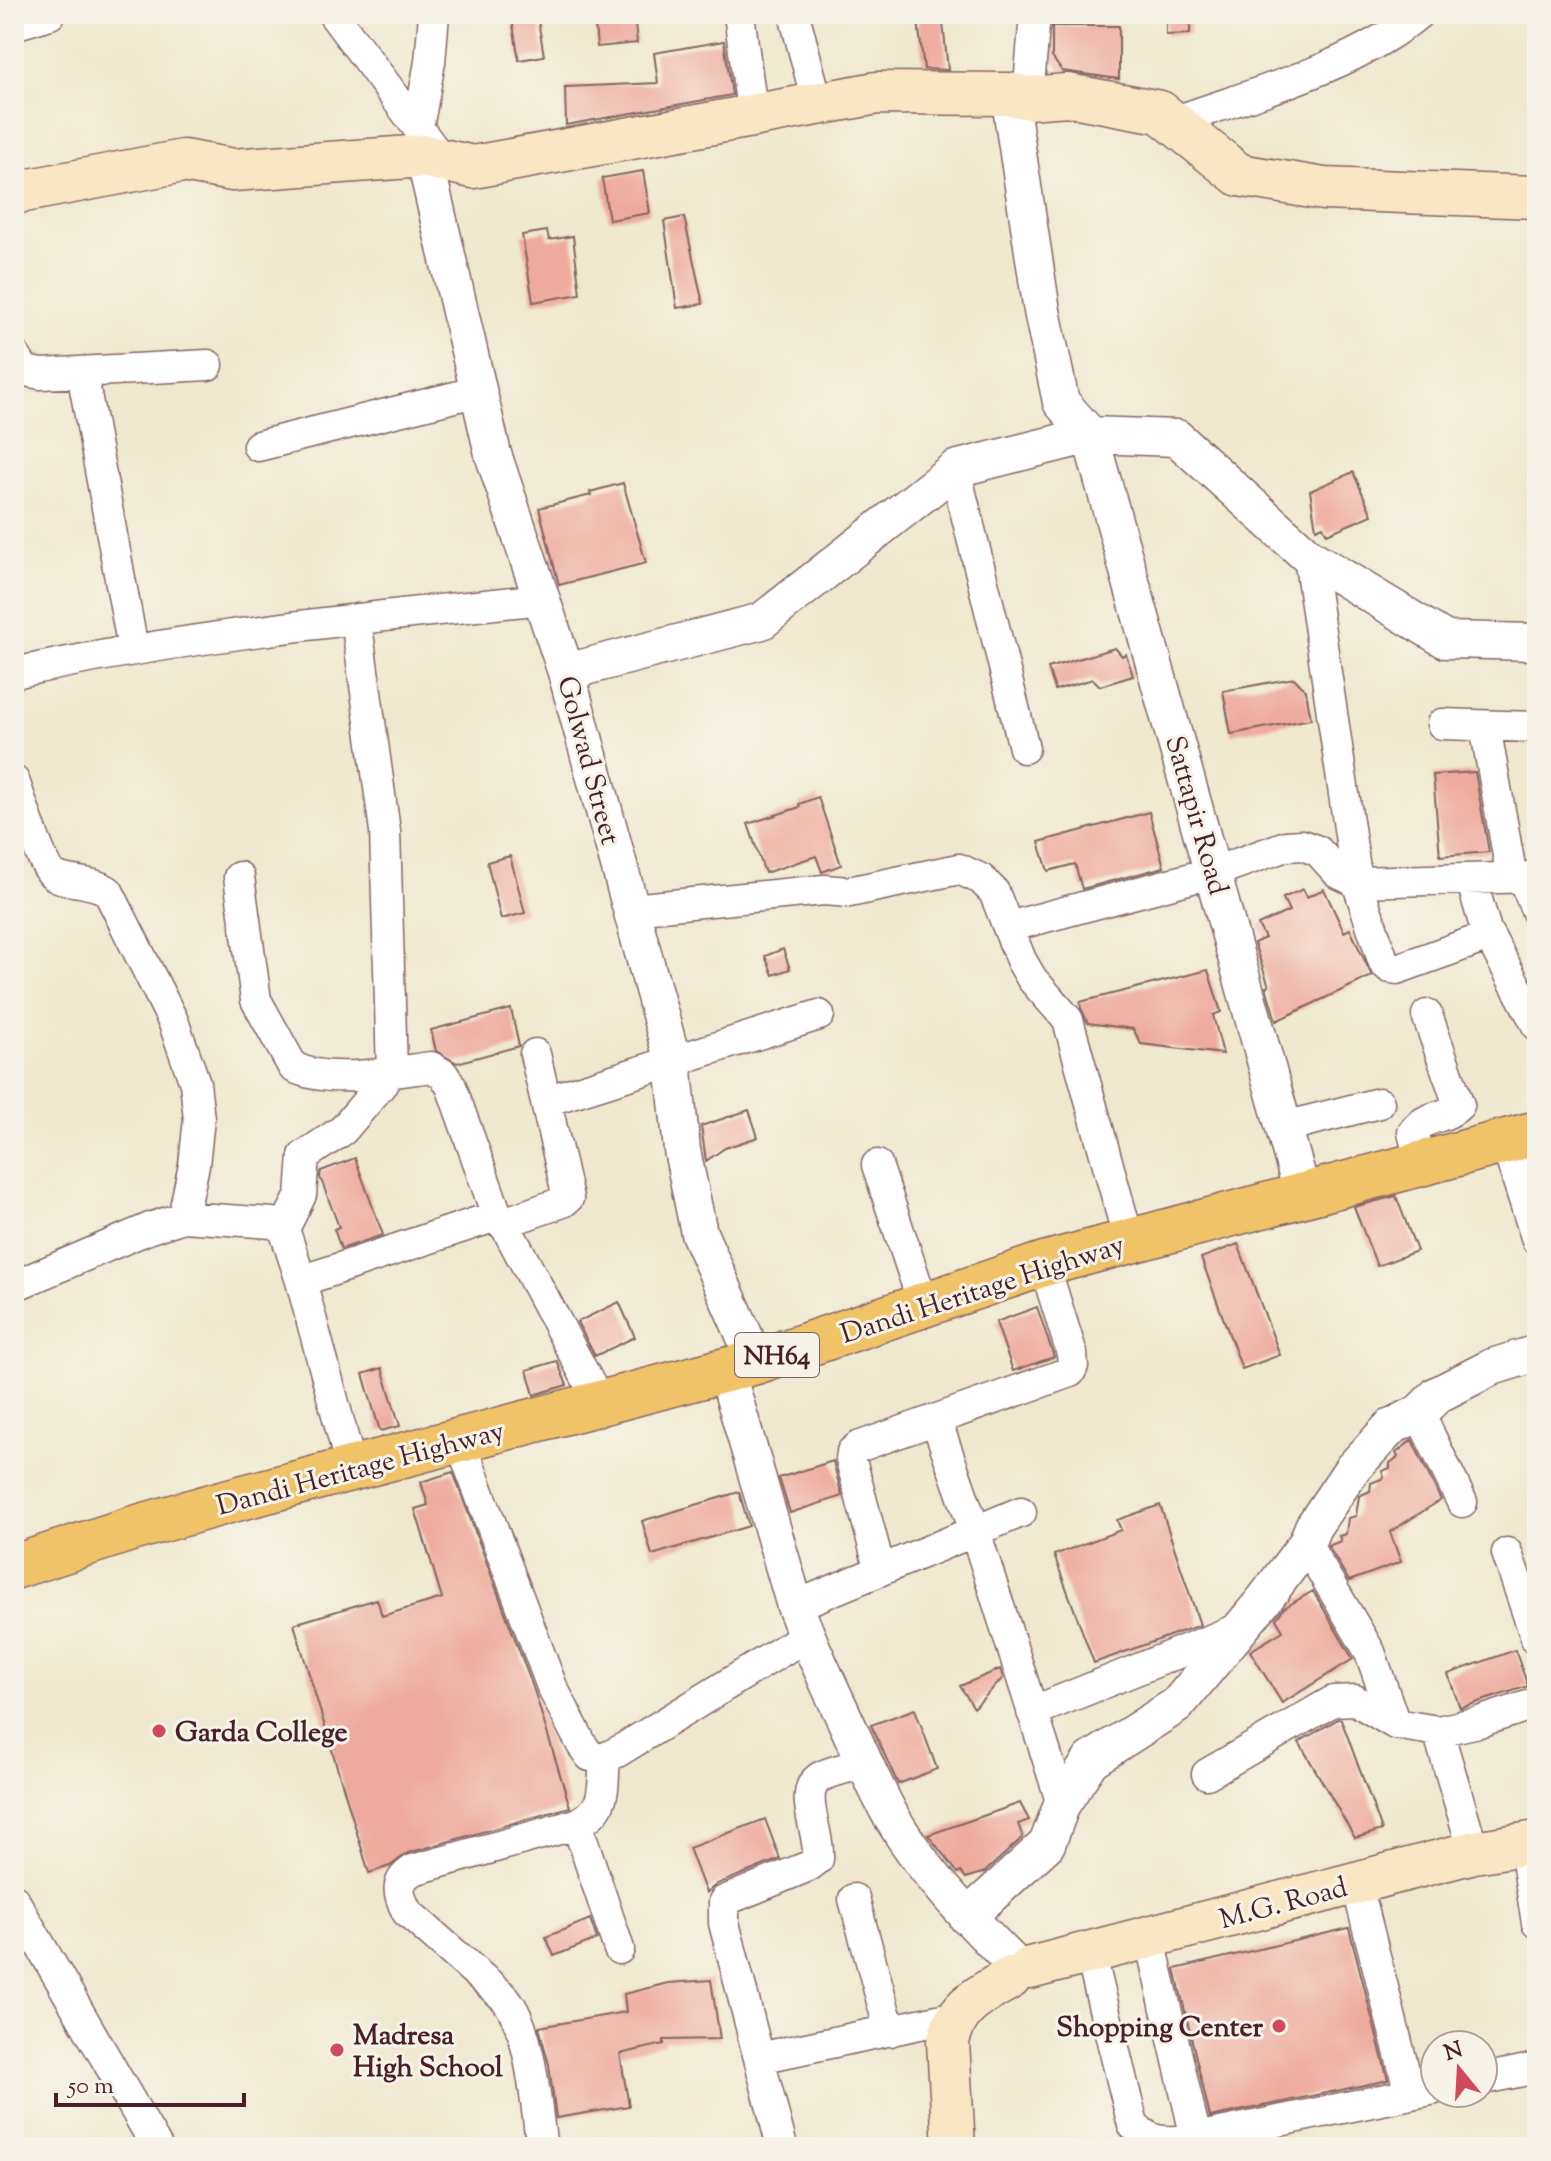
<svg xmlns="http://www.w3.org/2000/svg" width="1551" height="2161" font-family="'Sorts Mill Goudy',serif">
	<style>
		.building { fill: #eeaa9c }
		.lines { fill: none; stroke-linecap: round; stroke-linejoin: round }
		.minor-casing { stroke: #846564; stroke-width: 33 }
		.tertiary-casing { stroke: #846564; stroke-width: 39 }
		.secondary-casing { stroke: #846564; stroke-width: 45 }
		.trunk-casing { stroke: #846564; stroke-width: 47 }
		.minor { stroke: #fff; stroke-width: 30 }
		.tertiary { stroke: #fff; stroke-width: 36 }
		.secondary { stroke: #f9e7c3; stroke-width: 42 }
		.trunk { stroke: #f0c369; stroke-width: 44 }
		.poi-dot { fill: #d1495b; stroke: #f7f3e8; stroke-width: 3 }
		.labels { text-anchor: middle; stroke-width: 6; stroke-linejoin: round; paint-order: stroke }
		.shield { fill: #f7f3e8; stroke: #7e5f64; stroke-width: 2 }
		.shield-label { font-size: 26px; font-weight: bold; fill: #4a1f2b }
		.street-label { font-size: 28px; fill: #4a1f2b; stroke: #f7f3e8 }
		.poi-label { font-size: 28px; font-weight: bold; fill: #4a1f2b; stroke: #f7f3e8; text-anchor: start }
	</style>
	<rect width="100%" height="100%" fill="#f7f3e8"/>
	<filter id="ink" filterUnits="userSpaceOnUse"><feTurbulence type="fractalNoise" baseFrequency=".0125" numOctaves="2"/><feDisplacementMap in="SourceGraphic" scale="16" xChannelSelector="R" yChannelSelector="G"/><feConvolveMatrix kernelMatrix="1 2 1 2 8 2 1 2 1" color-interpolation-filters="sRGB"/></filter>
	<filter id="wash" filterUnits="userSpaceOnUse"><feTurbulence type="fractalNoise" baseFrequency=".006" numOctaves="4" result="noise"/><feDisplacementMap in="SourceGraphic" scale="32" xChannelSelector="R" yChannelSelector="G"/><feGaussianBlur stdDeviation="1.8" result="paint"/><feColorMatrix in="noise" values="0 0 0 0 0 0 0 0 0 0 0 0 0 0 0 0 0 1.4 0 .05"/><feComposite in="paint" operator="in"/></filter>
	<g filter="url(#wash)">
		<rect width="100%" height="100%" fill="#efe8ce"/>
		<g id="blocks">
			<path class="building" d="M 511,14 L 537,14 L 544,56 L 519,60 Z
				M 594,14 L 634,14 L 637,43 L 597,47 Z
				M 917,14 L 942,14 L 948,70 L 924,69 Z
				M 1166,14 L 1190,14 L 1190,34 L 1166,35 Z
				M 1052,26 L 1119,26 L 1119,79 L 1062,71 L 1052,57 Z
				M 724,41 L 732,95 L 566,125 L 565,87 L 658,83 L 654,53 Z
				M 643,171 L 650,213 L 609,220 L 602,178 Z
				M 684,217 L 703,304 L 677,308 L 664,221 Z
				M 547,231 L 549,240 L 573,236 L 580,294 L 533,302 L 522,235 Z
				M 1353,472 L 1372,515 L 1327,534 L 1323,526 L 1316,529 L 1310,491 Z
				M 623,483 L 646,563 L 559,585 L 539,508 L 591,495 L 590,492 Z
				M 1115,648 L 1122,656 L 1126,654 L 1133,676 L 1100,686 L 1093,679 L 1055,690 L 1048,668 Z
				M 1294,678 L 1306,691 L 1311,719 L 1231,734 L 1223,691 Z
				M 1475,772 L 1489,852 L 1440,856 L 1433,775 Z
				M 818,797 L 841,865 L 822,872 L 816,856 L 765,873 L 748,824 L 800,807 L 799,804 Z
				M 1149,812 L 1164,867 L 1082,889 L 1075,864 L 1048,871 L 1039,842 Z
				M 510,856 L 525,913 L 501,919 L 487,862 Z
				M 1303,889 L 1307,897 L 1324,889 L 1344,932 L 1350,929 L 1372,976 L 1276,1021 L 1266,987 L 1269,986 L 1254,943 L 1265,938 L 1258,925 L 1289,911 L 1283,898 Z
				M 783,949 L 790,969 L 773,975 L 765,956 Z
				M 1208,970 L 1221,1012 L 1213,1015 L 1223,1054 L 1141,1044 L 1133,1029 L 1088,1023 L 1081,1008 L 1080,1002 Z
				M 511,1009 L 519,1046 L 457,1063 L 436,1051 L 431,1030 Z
				M 749,1110 L 758,1137 L 725,1148 L 706,1161 L 701,1126 Z
				M 355,1158 L 383,1235 L 341,1249 L 334,1229 L 339,1227 L 320,1177 L 321,1171 Z
				M 1396,1196 L 1417,1251 L 1377,1266 L 1354,1207 Z
				M 1238,1244 L 1280,1355 L 1242,1369 L 1201,1258 Z
				M 619,1302 L 635,1337 L 595,1356 L 577,1322 Z
				M 1037,1307 L 1054,1357 L 1013,1371 L 996,1322 Z
				M 557,1361 L 567,1385 L 534,1395 L 527,1370 Z
				M 382,1368 L 400,1426 L 380,1431 L 363,1374 Z
				M 1412,1440 L 1441,1500 L 1390,1532 L 1401,1562 L 1349,1581 L 1328,1546 L 1341,1541 L 1339,1536 L 1346,1534 L 1348,1518 L 1356,1516 L 1359,1496 L 1370,1491 L 1371,1483 L 1384,1478 L 1382,1471 L 1390,1468 L 1390,1463 L 1398,1457 L 1396,1453 Z
				M 833,1461 L 842,1496 L 790,1513 L 779,1478 Z
				M 453,1472 L 535,1693 L 570,1807 L 408,1853 L 390,1866 L 369,1873 L 294,1624 L 377,1599 L 382,1616 L 442,1598 L 415,1509 L 428,1505 L 421,1482 Z
				M 739,1492 L 749,1526 L 652,1555 L 642,1521 Z
				M 1160,1505 L 1200,1625 L 1094,1663 L 1054,1555 L 1121,1530 L 1117,1520 Z
				M 1313,1591 L 1353,1659 L 1282,1703 L 1250,1651 L 1283,1631 L 1276,1619 L 1284,1608 Z
				M 1515,1650 L 1528,1686 L 1460,1708 L 1448,1674 Z
				M 1000,1669 L 1003,1678 L 974,1708 L 960,1686 Z
				M 915,1709 L 937,1769 L 898,1784 L 871,1725 Z
				M 1338,1719 L 1341,1719 L 1382,1830 L 1355,1838 L 1299,1742 Z
				M 1020,1803 L 1029,1820 L 1018,1824 L 1023,1837 L 985,1872 L 966,1878 L 961,1872 L 958,1873 L 928,1835 Z
				M 765,1819 L 780,1859 L 717,1884 L 706,1893 L 689,1848 Z
				M 590,1919 L 597,1939 L 554,1956 L 546,1937 Z
				M 1349,1928 L 1388,2080 L 1210,2117 L 1175,1969 Z
				M 711,1980 L 720,2039 L 664,2040 L 664,2044 L 620,2054 L 629,2106 L 556,2118 L 549,2065 L 539,2027 L 626,2012 L 624,1994 L 668,1983 Z"/>
		</g>
	</g>
	<g filter="url(#ink)">
		<use href="#blocks" fill-opacity="0" stroke="#846564" stroke-width="2"/>
		<g class="lines">
			<g class="minor-casing">
				<path id="minor" d="M 333,14 L 442,160
					M 739,14 L 753,118
					M 794,14 L 818,105
					M 14,25 L 50,14
					M 1028,98 L 1035,14
					M 1173,122 C 1251,94 1355,67 1418,14
					M 418,128 L 430,62 L 434,14
					M 14,354 L 25,371 L 41,374 L 208,365
					M 82,372 L 133,649
					M 258,446 L 479,391
					M 955,469 L 1024,748
					M 1309,557 L 1357,882 L 1384,963 L 1390,968 L 1397,969 L 1489,936
					M 14,673 C 190,635 363,618 542,599
					M 1442,724 L 1537,727
					M 1485,726 L 1512,878
					M 14,781 C 21,799 41,866 54,875 C 66,883 90,880 108,891 L 173,1021 L 195,1083 L 199,1119 L 194,1165 L 183,1217
					M 239,877 L 256,1000 L 293,1067 C 329,1085 392,1072 431,1067 L 443,1074 L 451,1086 L 498,1218
					M 1523,878 L 1537,912
					M 1471,879 L 1486,930 L 1537,1025
					M 631,909 L 824,890 L 849,892 L 959,869 L 981,879 L 994,892 L 1021,960 L 1032,979 L 1068,1020 L 1129,1241
					M 1008,927 L 1214,872 L 1286,846 L 1302,845 L 1318,851 L 1338,873 L 1357,882 L 1537,877
					M 546,1101 L 819,1015
					M 1284,1127 L 1379,1103
					M 1505,1141 L 1537,1240
					M 1421,1164 L 1413,1132 C 1426,1114 1445,1120 1459,1105 L 1427,1015
					M 877,1165 L 923,1303
					M 503,1223 L 563,1202 L 568,1198 L 535,1054
					M 284,1229 L 301,1195 L 304,1156 L 343,1130 L 392,1072 L 385,831 L 356,619
					M 301,1281 L 490,1218 L 498,1218 L 507,1229 L 601,1405
					M 14,1286 L 150,1228 L 183,1217 L 273,1223 L 284,1229 L 301,1281 L 352,1470
					M 1419,1413 L 1462,1502
					M 936,1420 L 975,1531 L 1062,1804
					M 460,1441 L 552,1687 L 582,1745 L 590,1756 L 605,1758 L 619,1751 L 806,1636
					M 1306,1544 L 1370,1652 L 1395,1724
					M 1507,1553 L 1537,1641
					M 880,1570 L 851,1460 L 852,1452 L 858,1447 L 1070,1372 L 1073,1366 L 1072,1354 L 1044,1264
					M 795,1606 L 1021,1512
					M 1032,1712 L 1242,1627
					M 1438,1731 L 1474,1852
					M 1207,1774 L 1333,1701 L 1355,1700 L 1395,1724 L 1438,1731 L 1479,1722 L 1537,1703
					M 577,1824 L 619,1949
					M 1528,1867 L 1537,1923
					M 854,1899 L 890,2031
					M 14,1900 L 157,2147
					M 1362,1905 L 1410,2094
					M 1154,1957 L 1196,2138
					M 1095,1972 L 1133,2125 C 1150,2142 1163,2143 1186,2140 L 1435,2089
					M 759,2058 L 957,2016
					M 1483,2079 L 1537,2068
					M 542,2147 C 535,2104 532,2030 505,1998 L 407,1912 C 398,1894 394,1882 413,1870 L 577,1824 C 608,1808 602,1789 605,1758
					M 782,2147 L 724,1923 L 724,1901 L 809,1866 L 818,1859 C 821,1832 795,1790 822,1776 C 835,1770 851,1767 865,1763"/>
			</g>
			<g class="tertiary-casing">
				<path id="tertiary" d="M 1009,94 L 1042,311 L 1061,402 L 1090,435 L 1303,1196
					M 424,156 L 493,454 L 566,672 L 673,1062 L 682,1150 L 699,1233 L 756,1362
					M 566,672 L 762,621 L 955,469 L 1090,435 L 1177,438 L 1309,557 L 1446,640 L 1537,642
					M 726,1370 L 795,1606 C 810,1646 829,1685 847,1724 C 861,1755 875,1788 892,1818 C 925,1874 972,1922 1018,1968
					M 967,1917 L 1047,1844 L 1062,1804 L 1091,1760 L 1177,1705 L 1264,1600 L 1306,1544 L 1313,1527 L 1352,1469 L 1391,1427 L 1419,1413 L 1437,1395 L 1492,1367 L 1537,1353"/>
			</g>
			<g class="secondary-casing">
				<path id="secondary" d="M 14,193 L 183,161 L 233,170 L 424,156 L 473,167 L 877,93 L 1009,94 L 1028,98 L 1067,95 L 1160,112 L 1239,175 L 1324,189 L 1537,197
					M 1030,1968 L 1474,1852 L 1537,1842
					M 954,2147 L 948,2042 C 956,2005 980,1996 1010,1978"/>
			</g>
			<g class="trunk-casing">
				<path id="trunk" d="M 14,1567 L 131,1529 L 229,1501 L 756,1362 L 1044,1264 L 1537,1133"/>
			</g>
			<use href="#minor" class="minor"/>
			<use href="#tertiary" class="tertiary"/>
			<use href="#secondary" class="secondary"/>
			<use href="#trunk" class="trunk"/>
		</g>
	</g>
	<g class="poi-dot">
		<circle cx="159" cy="1731" r="8"/>
		<circle cx="1279" cy="2026" r="8"/>
		<circle cx="337" cy="2050" r="8"/>
	</g>
	<g class="labels">
		<rect class="shield" x="735" y="1333" width="84" height="44" rx="6"/>
		<g class="shield-label">
			<text x="777" y="1364">NH64</text>
		</g>
		<g class="street-label">
			<text transform="translate(590 760) rotate(75)" y="10">Golwad Street</text>
			<text transform="translate(1198 815) rotate(74)" y="10">Sattapir Road</text>
			<text transform="translate(982 1288) rotate(-18)" y="10">Dandi Heritage Highway</text>
			<text transform="translate(360 1467) rotate(-15)" y="10">Dandi Heritage Highway</text>
			<text transform="translate(1283 1902) rotate(-15)" y="10">M.G. Road</text>
		</g>
		<g class="poi-label">
			<text x="175" y="1741">Garda College</text>
			<text x="1263" y="2036" text-anchor="end">Shopping Center</text>
			<text x="353" y="2044">Madresa<tspan x="353" dy="32">High School</tspan></text>
		</g>
	</g>
	<rect width="1551" height="2161" fill="none" stroke="#f7f3e8" stroke-width="48"/>
	<g transform="translate(1459 2069) rotate(342)"><circle r="38" fill="#f7f3e8" stroke="#b29e9c" stroke-width="2"/>
	<path d="M0-6L14 30L0 20L-14 30Z" fill="#d1495b"/>
	<text y="-12" font-size="22" font-weight="bold" text-anchor="middle" fill="#4a1f2b">N</text>
	</g>
	<path d="M56 2093v12h188v-12" fill="none" stroke="#4a1f2b" stroke-width="4"/>
	<text x="68" y="2093" font-size="24" fill="#4a1f2b" stroke="#f7f3e8" stroke-width="6" paint-order="stroke">50 m</text>
</svg>
